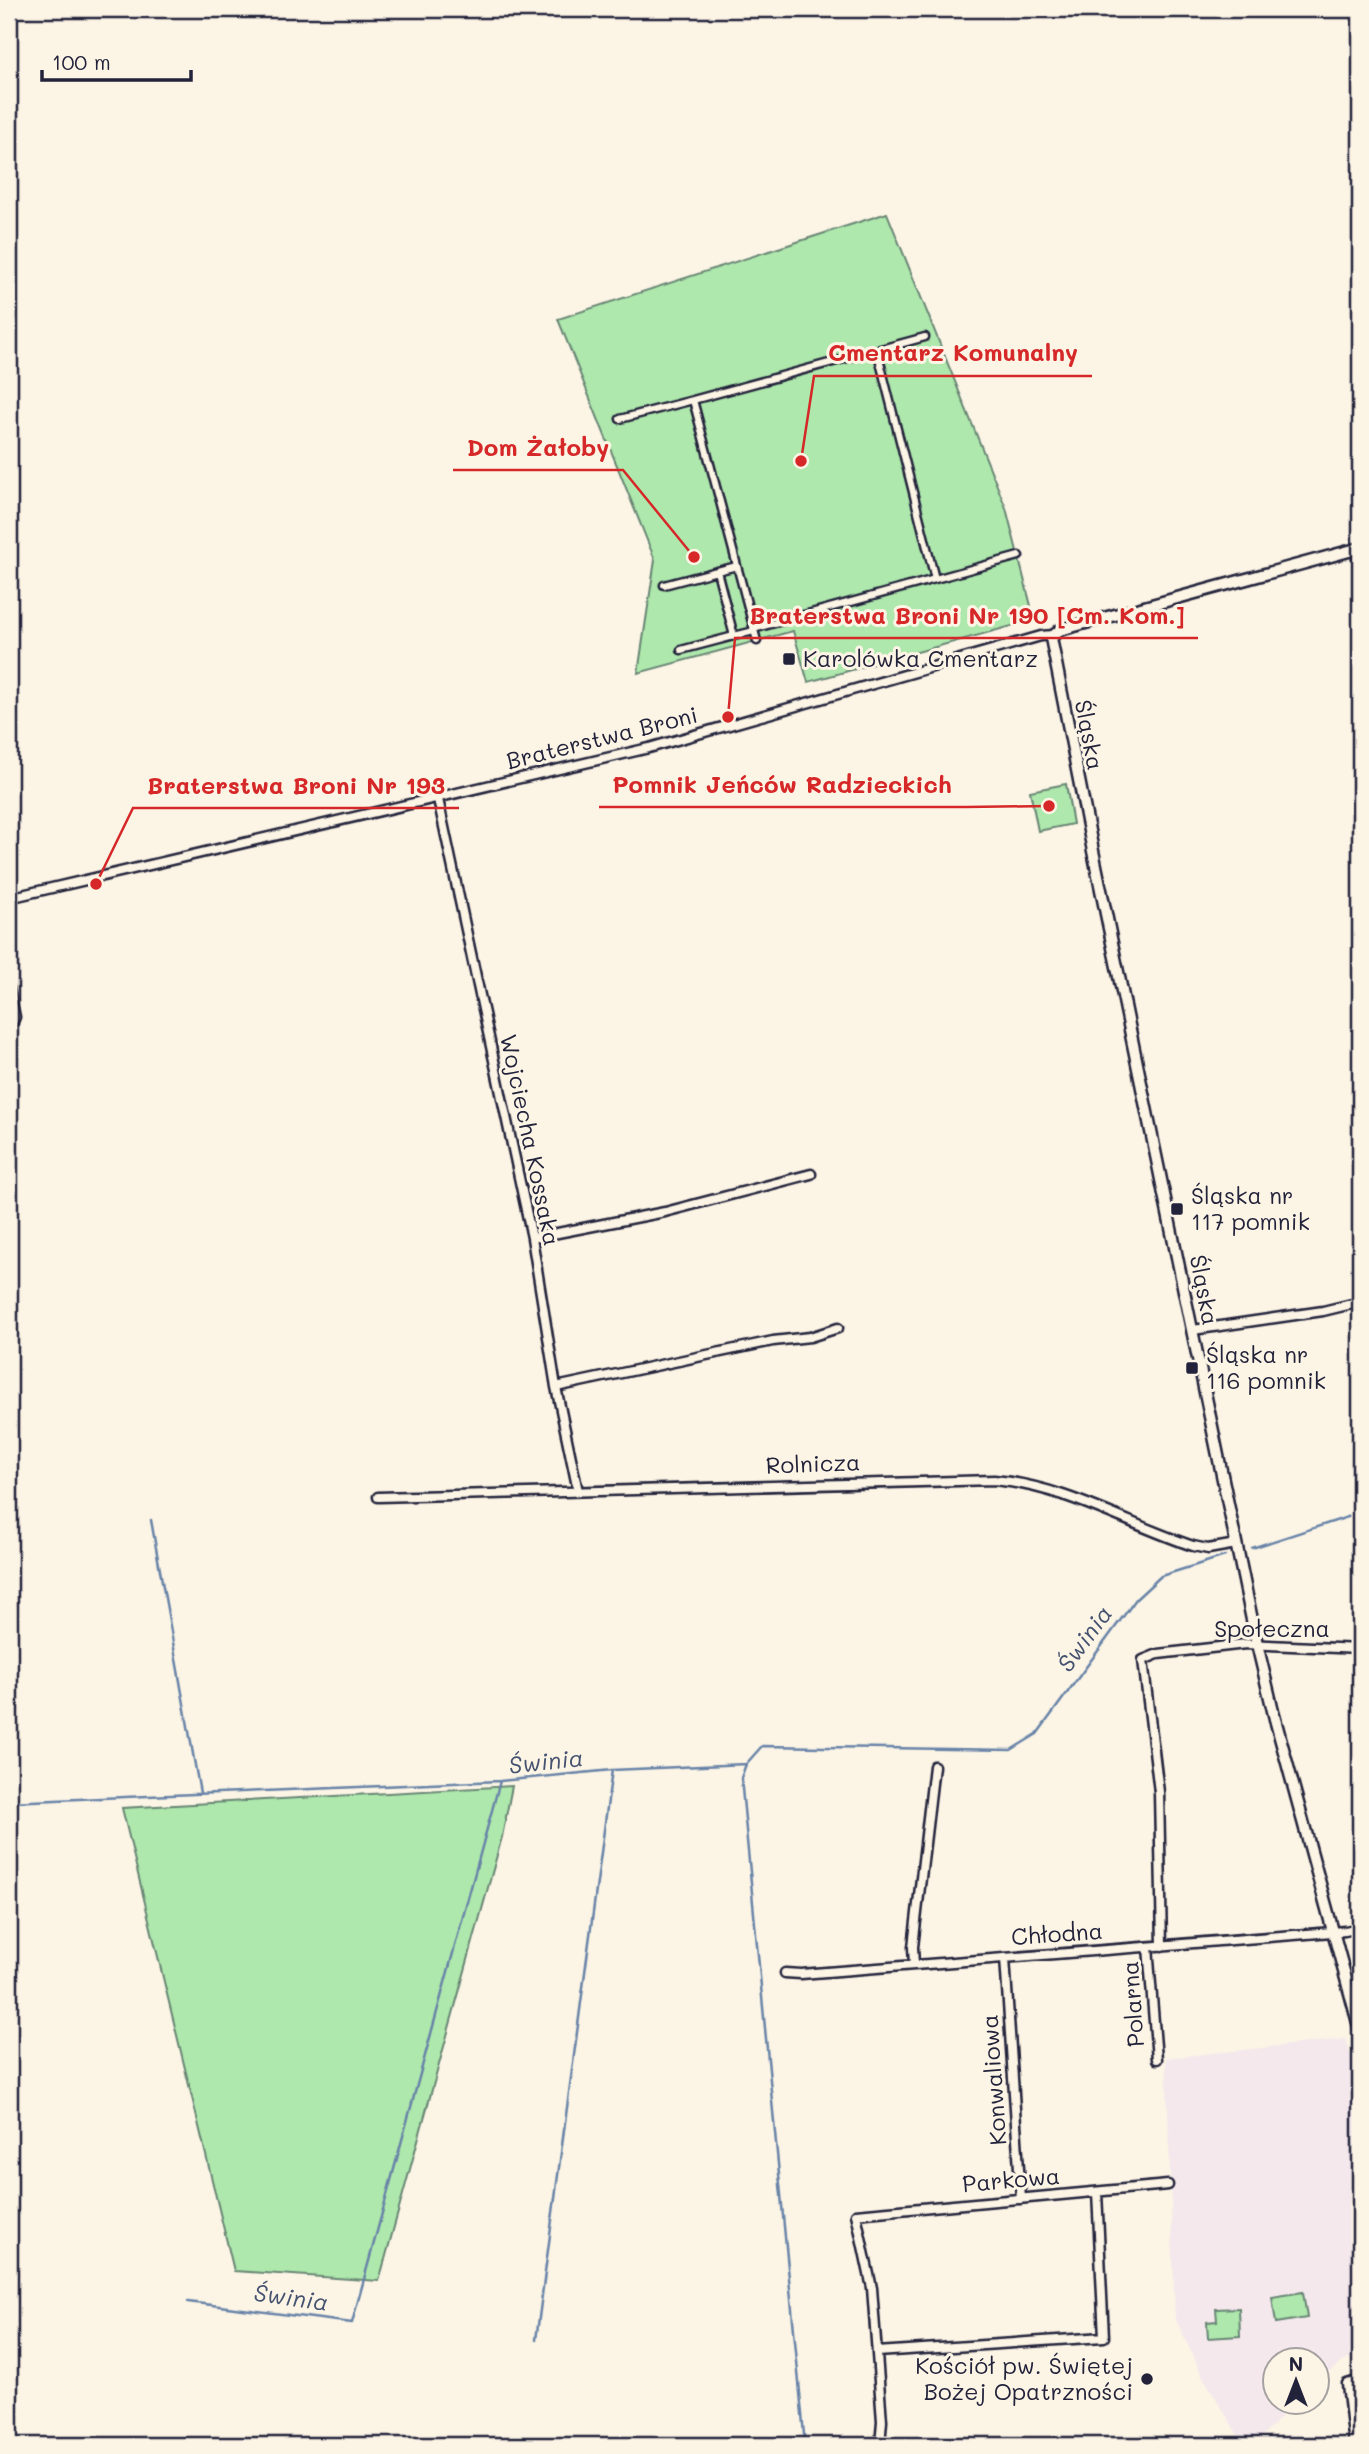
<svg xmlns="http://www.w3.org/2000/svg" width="1369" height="2454" font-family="Mali,sans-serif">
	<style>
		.built { fill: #f4e8ec }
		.green { fill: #aee8ac; stroke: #688574; stroke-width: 2 }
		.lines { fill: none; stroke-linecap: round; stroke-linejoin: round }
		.stream { stroke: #6883a8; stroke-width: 2.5 }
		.pedestrian-casing { stroke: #22223b; stroke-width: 11 }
		.minor-casing { stroke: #22223b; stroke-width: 13 }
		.tertiary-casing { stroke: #22223b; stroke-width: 15 }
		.pedestrian { stroke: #fcf5e5; stroke-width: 6 }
		.minor { stroke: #fcf5e5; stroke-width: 8 }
		.tertiary { stroke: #fcf5e5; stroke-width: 10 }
		.poi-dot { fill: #22223b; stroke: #fcf5e5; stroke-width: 2.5 }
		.labels { text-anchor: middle; stroke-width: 6; stroke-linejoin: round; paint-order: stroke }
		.poi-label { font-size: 23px; fill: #22223b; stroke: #fcf5e5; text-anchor: start }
		.street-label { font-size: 23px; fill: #22223b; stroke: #fcf5e5 }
		.water-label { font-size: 24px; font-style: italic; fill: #455371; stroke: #fcf5e5 }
		.leader { fill: none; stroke: #d62828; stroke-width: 2.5 }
		.callout-dot { fill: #d62828; stroke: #fcf5e5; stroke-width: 2.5 }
		.callout-label { font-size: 24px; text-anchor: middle; font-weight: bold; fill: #d62828; stroke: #fcf5e5; stroke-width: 6; stroke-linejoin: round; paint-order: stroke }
	</style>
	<rect width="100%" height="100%" fill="#fcf5e5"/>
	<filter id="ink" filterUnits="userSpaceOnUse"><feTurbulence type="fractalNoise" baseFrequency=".0143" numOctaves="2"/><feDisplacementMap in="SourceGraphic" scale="14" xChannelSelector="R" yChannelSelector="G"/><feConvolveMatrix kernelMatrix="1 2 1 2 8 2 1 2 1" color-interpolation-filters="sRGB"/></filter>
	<g filter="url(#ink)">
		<path class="built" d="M 1346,2039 L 1360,2088 L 1360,2355 L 1347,2359 L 1317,2381 L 1316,2360 L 1274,2360 L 1274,2402 L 1295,2402 L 1254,2445 L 1244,2445 L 1203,2377 L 1175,2318 L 1166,2058 Z"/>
		<path class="green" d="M 887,213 L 1006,508 L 1031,606 L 1023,623 L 808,682 L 793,631 L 638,673 L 655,560 L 558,319 Z
			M 1066,784 L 1073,824 L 1038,831 L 1030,791 Z
			M 512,1786 L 502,1837 L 379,2281 L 234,2271 L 122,1808 Z
			M 1303,2292 L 1307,2318 L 1276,2323 L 1272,2297 Z
			M 1239,2308 L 1240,2336 L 1208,2338 L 1207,2322 L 1217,2321 L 1216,2309 Z"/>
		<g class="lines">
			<path class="stream" d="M 151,1520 L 200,1793
				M 1252,1548 L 1360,1513
				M 746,1764 L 741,1778 L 805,2445
				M 9,1802 L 500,1781
				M 188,2302 L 352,2323 L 500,1781 L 612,1770 L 746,1764 L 762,1746 L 1011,1750 L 1037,1734 L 1136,1599 L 1161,1576 L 1225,1556
				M 536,2340 L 612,1770"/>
			<g class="pedestrian-casing">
				<path id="pedestrian" d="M 877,350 L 935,579
					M 693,400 L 925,337
					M 620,419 L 693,400 L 757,641
					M 717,571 L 737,566
					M 664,585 L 717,571 L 734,636 L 681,650
					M 753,629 L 1019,556
					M 734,636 L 754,631"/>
			</g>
			<g class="minor-casing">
				<path id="minor" d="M 1355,549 L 1360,566
					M 438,799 L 532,1238 L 556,1387 L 578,1491
					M 9,898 L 649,748 L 1041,636 L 1053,635
					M 9,988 L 15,1017 L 9,1029
					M 532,1238 L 665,1212 L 811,1174
					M 1193,1330 L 1323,1311 L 1360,1302
					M 556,1387 L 773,1341 L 810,1337 L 838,1328
					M 378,1497 L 994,1480 C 1065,1486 1127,1524 1193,1546 L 1208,1549 L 1236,1544
					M 1162,1946 L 1159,1792 L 1143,1660 L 1158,1654 L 1246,1644 L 1360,1649
					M 1148,1947 L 1157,2059
					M 1005,1958 L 1021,2199
					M 914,1965 L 913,1947 L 934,1766
					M 785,1973 L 801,1974 L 1345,1931 L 1360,1928
					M 877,2352 L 1104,2337 L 1097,2192
					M 880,2445 L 882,2421 L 872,2288 L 856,2214 L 1168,2185
					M 1354,2445 L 1347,2384 L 1360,2380"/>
			</g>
			<g class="tertiary-casing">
				<path id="tertiary" d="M 1360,548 L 1060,630 L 1051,638 L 1093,851 L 1257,1644 L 1275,1719 L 1360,2030"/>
			</g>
			<use href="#pedestrian" class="pedestrian"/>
			<use href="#minor" class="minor"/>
			<use href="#tertiary" class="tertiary"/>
		</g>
	</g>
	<g class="poi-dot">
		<rect x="782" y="652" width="14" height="14" rx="3.5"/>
		<rect x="1170" y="1202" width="14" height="14" rx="3.5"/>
		<rect x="1185" y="1361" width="14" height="14" rx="3.5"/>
		<circle cx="1147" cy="2379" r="7"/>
	</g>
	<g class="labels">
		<g class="poi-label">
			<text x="803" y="667">Karolówka Cmentarz</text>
			<text x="1191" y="1204">Śląska nr<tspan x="1191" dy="26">117 pomnik</tspan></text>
			<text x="1206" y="1363">Śląska nr<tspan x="1206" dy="26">116 pomnik</tspan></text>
			<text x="1133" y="2374" text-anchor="end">Kościół pw. Świętej<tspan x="1133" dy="26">Bożej Opatrzności</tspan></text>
		</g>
		<g class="street-label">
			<text transform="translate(1089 735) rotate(79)" y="8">Śląska</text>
			<text transform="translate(602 738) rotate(-14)" y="8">Braterstwa Broni</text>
			<text transform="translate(530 1140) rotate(78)" y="8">Wojciecha Kossaka</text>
			<text transform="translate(1204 1290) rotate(79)" y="8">Śląska</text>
			<text transform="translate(813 1464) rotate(-2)" y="8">Rolnicza</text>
			<text x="1272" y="1637">Społeczna</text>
			<text transform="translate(1057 1934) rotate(-4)" y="8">Chłodna</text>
			<text transform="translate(1133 2004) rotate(-94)" y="8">Polarna</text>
			<text transform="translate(994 2080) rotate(-94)" y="8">Konwaliowa</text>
			<text transform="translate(1011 2180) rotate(-5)" y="8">Parkowa</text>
		</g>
		<g class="water-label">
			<text transform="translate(1085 1639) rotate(-54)" y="8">Świnia</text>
			<text transform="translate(546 1762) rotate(-6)" y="8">Świnia</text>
			<text transform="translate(291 2298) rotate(8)" y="8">Świnia</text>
		</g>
	</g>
	<path class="leader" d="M801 461L814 376H1092M694 557L623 470H453M728 717L735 638H1198M1049 806L966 807H599M96 884L133 808H459"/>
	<g class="callout-dot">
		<circle cx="801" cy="461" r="7"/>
		<circle cx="694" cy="557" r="7"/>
		<circle cx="728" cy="717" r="7"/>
		<circle cx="1049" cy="806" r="7"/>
		<circle cx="96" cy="884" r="7"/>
	</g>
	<g class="callout-label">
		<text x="953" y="361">Cmentarz Komunalny</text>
		<text x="538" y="456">Dom Żałoby</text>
		<text x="967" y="624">Braterstwa Broni Nr 190 [Cm. Kom.]</text>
		<text x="782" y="793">Pomnik Jeńców Radzieckich</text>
		<text x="296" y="794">Braterstwa Broni Nr 193</text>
	</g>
	<rect width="1369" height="2454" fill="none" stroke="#fcf5e5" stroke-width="35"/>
	<rect x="18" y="18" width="1334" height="2419" fill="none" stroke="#22223b" stroke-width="2.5" filter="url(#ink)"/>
	<g transform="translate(1296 2381)"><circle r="33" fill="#fcf5e5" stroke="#a5a1a1" stroke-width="2"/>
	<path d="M0-5L12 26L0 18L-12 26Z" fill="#22223b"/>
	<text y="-10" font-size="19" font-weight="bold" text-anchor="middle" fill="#22223b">N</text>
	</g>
	<path d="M42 70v10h149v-10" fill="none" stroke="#22223b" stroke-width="3.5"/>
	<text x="52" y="70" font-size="21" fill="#22223b" stroke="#fcf5e5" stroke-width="5" paint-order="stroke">100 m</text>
</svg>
